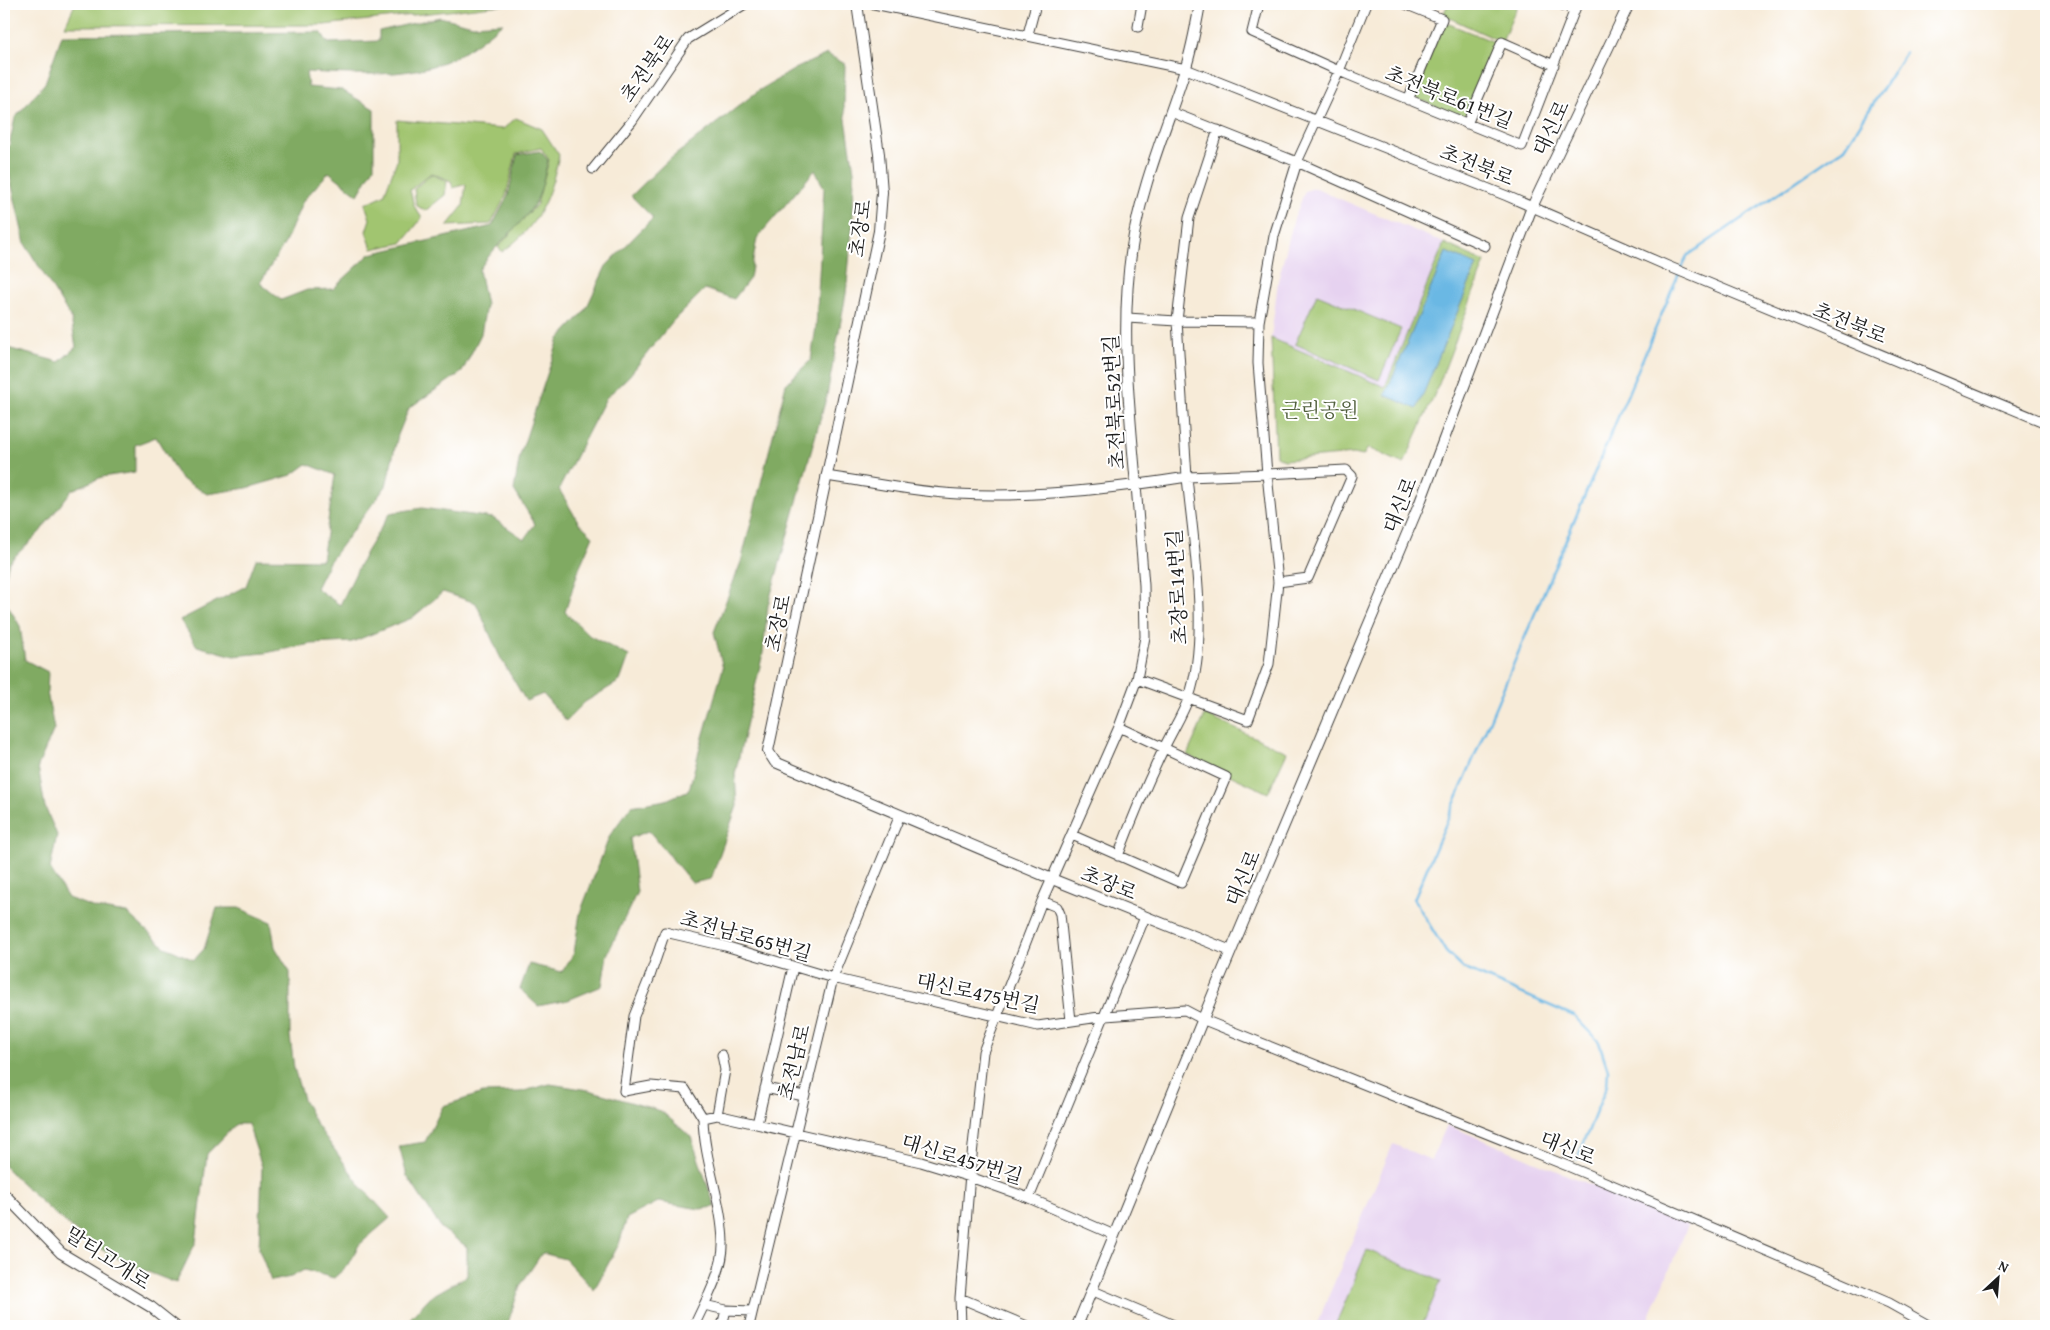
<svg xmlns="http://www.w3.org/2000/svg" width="2050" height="1330" font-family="'Gentium Book Plus','Noto Serif KR',serif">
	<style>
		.built { fill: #e6d2f0 }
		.green { fill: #a1c56f; stroke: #5e7046 }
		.forest { fill: #80aa62; stroke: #4e633f }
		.water { fill: #6bb8e4; stroke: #446a80 }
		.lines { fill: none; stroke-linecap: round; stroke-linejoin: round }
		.stream { stroke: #6bb8e4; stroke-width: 2.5 }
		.minor-casing { stroke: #3d3b38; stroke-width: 11 }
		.tertiary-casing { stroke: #3d3b38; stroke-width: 12 }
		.minor { stroke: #fff; stroke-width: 9 }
		.tertiary { stroke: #fff; stroke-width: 10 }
		.labels { text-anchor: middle; stroke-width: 4; stroke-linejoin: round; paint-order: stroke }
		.street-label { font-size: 20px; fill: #1c1c1c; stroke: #fff }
		.park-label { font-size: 20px; fill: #51603d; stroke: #fff }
	</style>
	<rect width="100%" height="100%" fill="#fff"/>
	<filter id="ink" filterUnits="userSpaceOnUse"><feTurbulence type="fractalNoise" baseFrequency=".02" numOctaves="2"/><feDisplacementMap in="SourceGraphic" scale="10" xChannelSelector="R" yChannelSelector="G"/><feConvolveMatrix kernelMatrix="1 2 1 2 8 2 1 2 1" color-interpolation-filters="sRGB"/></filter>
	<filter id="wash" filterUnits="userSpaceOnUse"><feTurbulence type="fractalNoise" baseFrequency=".0096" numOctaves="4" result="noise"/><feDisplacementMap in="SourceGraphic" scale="20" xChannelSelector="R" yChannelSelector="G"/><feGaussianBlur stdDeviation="1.12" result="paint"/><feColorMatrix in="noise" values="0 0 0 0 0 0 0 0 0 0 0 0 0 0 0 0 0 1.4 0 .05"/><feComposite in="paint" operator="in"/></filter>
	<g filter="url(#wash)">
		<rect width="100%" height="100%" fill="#f7ebd8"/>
		<path class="built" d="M 1314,188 L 1444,243 L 1385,387 L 1271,338 L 1278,281 L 1294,219 L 1305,191 Z
			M 1447,1125 L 1688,1225 L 1646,1326 L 1316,1326 L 1393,1144 L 1431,1160 Z"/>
		<path class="green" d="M 75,4 L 510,4 L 324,25 L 65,26 Z
			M 1448,4 L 1518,4 L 1502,42 L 1443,15 Z
			M 1444,22 L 1497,43 L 1464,118 L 1413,97 Z
			M 516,118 L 542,129 L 559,155 C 550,198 538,227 502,252 L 498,247 L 537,204 L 549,160 L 541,148 L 516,154 L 506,196 L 491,224 L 447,226 L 463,206 L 466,184 L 453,188 L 451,181 L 431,173 L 410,190 L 414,206 L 422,218 L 402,243 L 372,249 L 366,231 L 370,219 L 365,204 L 384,195 L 397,160 L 397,120 L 503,129 Z
			M 431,174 L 447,181 L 445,195 L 425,211 L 416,205 L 414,189 Z
			M 1444,243 L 1485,262 L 1439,384 L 1404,464 L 1368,448 L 1363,456 L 1354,454 L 1284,460 L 1276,456 L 1271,338 L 1385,387 Z
			M 1317,294 L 1401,329 L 1379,380 L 1295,344 Z
			M 1205,715 L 1287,752 L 1268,793 L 1187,755 Z
			M 1367,1250 L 1441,1281 L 1422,1326 L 1335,1326 Z"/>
		<path class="forest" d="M 440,17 L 473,25 L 503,23 C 486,36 467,53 446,61 C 404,79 350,74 306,72 L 308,87 L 342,90 L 374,109 L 374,167 L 358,195 L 329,172 L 303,201 L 285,243 L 260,283 L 281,300 L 307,290 L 333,289 L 370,254 L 492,226 L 508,196 L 517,155 L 540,151 L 548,160 C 544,174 542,193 534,205 C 518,229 494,245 479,270 L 486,305 L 481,334 L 462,372 L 409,408 L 398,435 L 386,486 L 329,562 L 316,588 L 340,605 L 366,552 L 390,513 L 422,508 L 493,518 L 524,539 L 535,524 L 514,490 L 520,455 L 559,339 L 585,311 L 606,266 L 653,218 L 631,196 L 665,163 L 758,91 L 795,69 L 827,54 L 845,64 L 844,106 L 854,171 L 853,221 L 846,294 L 827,395 L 768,605 L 763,653 L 735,774 L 737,806 L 711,879 L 692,883 L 649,831 L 630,838 L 637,892 L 607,955 L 602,986 L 568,1000 L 538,1006 L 520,989 L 529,964 L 562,972 L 574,953 L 580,913 L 610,835 L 631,806 L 666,800 L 689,790 L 699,751 L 723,668 L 714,632 L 741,562 L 786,384 L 811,360 L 816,327 L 824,188 L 815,170 L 757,238 L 750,278 L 734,299 L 705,289 L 672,322 L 629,376 L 606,398 L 559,489 L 579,523 L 593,536 L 580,566 L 565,612 L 590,636 L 629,656 L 620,681 L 585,702 L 566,721 L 543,694 L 526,701 L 500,657 L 476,603 L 443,592 L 412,618 L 352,642 L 311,644 L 265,653 L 234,656 L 197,646 L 180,620 L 246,586 L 256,559 L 322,560 L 335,475 L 307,464 L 292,475 L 247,488 L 207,494 L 180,478 L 156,437 L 135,445 L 135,472 L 102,477 L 72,490 L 39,533 L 9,562 L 4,583 L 4,347 L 59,362 L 76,347 L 71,318 L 25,244 L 6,160 L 15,118 L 45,83 L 62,35 L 321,32 L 328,43 L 379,41 L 379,31 Z
			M 4,599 L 20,626 L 25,660 L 48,672 L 47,692 L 54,729 L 38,766 L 45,807 L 57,835 L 50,869 L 68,898 L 95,908 L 127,913 L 165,947 L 194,960 L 204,949 L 217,908 L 239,908 L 271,922 L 275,947 L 290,972 L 290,1036 L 294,1068 L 303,1099 L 316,1124 L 360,1185 L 390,1218 L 359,1245 L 347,1266 L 334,1278 L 304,1270 L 291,1277 L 271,1281 L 259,1249 L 262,1167 L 248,1124 L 236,1124 L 207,1154 L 196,1242 L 176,1283 C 148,1272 118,1261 93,1244 C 61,1222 32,1193 4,1166 Z
			M 550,1084 L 589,1090 L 661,1111 L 691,1137 L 715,1207 L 700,1209 L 658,1202 L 627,1218 L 619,1244 L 594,1290 L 565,1259 L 542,1253 L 520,1286 L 507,1326 L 403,1326 L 430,1297 L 467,1276 L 467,1247 L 441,1228 L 407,1176 L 399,1146 L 425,1142 L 443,1106 L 483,1093 L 520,1092 Z"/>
		<path class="water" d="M 1446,252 L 1477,265 L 1417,409 L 1385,395 Z"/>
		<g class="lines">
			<path class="stream" d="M 1681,268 L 1687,256 L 1845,148 L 1906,52
				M 1577,1159 L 1607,1085 L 1608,1070 L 1599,1042 L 1574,1016 L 1463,968 L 1446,952 L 1414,899 L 1679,273"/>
		</g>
	</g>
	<g filter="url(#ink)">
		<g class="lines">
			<g class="minor-casing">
				<path id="minor" d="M 874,4 L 1186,69 L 1507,196 L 1670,267 L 2046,423
					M 1259,4 L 1252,32 L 1339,71 L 1522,146 L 1577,4
					M 1405,4 L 1442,19 L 1408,100
					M 1560,4 L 1574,10
					M 1138,27 L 1142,4
					M 1028,34 L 1036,4
					M 1171,112 L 1297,162 L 1485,246
					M 1467,124 L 1502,42 L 1554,65
					M 1218,130 L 1189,218 L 1177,321 L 1259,322
					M 593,169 L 632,121 L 688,39 L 745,4
					M 1346,470 L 1352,476 L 1308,578 L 1278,582 L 1267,474 Z
					M 826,476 C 870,482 914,492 958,494 C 1034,498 1112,489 1187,477 L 1177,321 L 1127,318
					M 1137,679 L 1248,720 L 1269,664 L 1278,582
					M 1072,835 L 1181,883 L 1226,777 L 1119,727
					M 1118,856 C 1132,819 1147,783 1164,748 C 1172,731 1183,714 1189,697 C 1210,636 1193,541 1187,477 L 1267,474 L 1258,363 L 1259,322 L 1274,236 L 1297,162 L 1339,71 L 1366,4
					M 1042,901 L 1057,907 L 1060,914 L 1071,1021
					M 765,1088 L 804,1096
					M 717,1115 L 725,1070 L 722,1055
					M 703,1118 C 704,1161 722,1200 723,1243 C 724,1263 713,1287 704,1305 L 726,1310
					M 757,1124 L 793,967
					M 1029,1198 L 1145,917
					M 1114,1235 L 1029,1198 L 970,1177 L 921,1162 L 717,1115 L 703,1118 L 685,1089 L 651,1086 L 624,1091 L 634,1016 L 649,979 L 665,932 L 725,946 L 833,978 L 1038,1026 L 1106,1016 L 1185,1010 L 1204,1020 L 1570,1167 L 1889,1303 L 1930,1326
					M 1091,1290 L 1176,1326
					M 960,1298 L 1027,1326
					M 694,1326 L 704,1305
					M 722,1326 L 726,1310 L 752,1311
					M 749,1326 L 833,978 L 900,815
					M 961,1326 L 960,1298 L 970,1174 L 983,1052 L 1042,901 L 1119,727 L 1137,679 L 1145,637 L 1144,585 L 1136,485"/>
			</g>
			<g class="tertiary-casing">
				<path id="tertiary" d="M 857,4 L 879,154 L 882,192 L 879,231 L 768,751 L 775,762 L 1052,879 L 1231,951
					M 1136,485 C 1129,407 1120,325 1132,247 C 1141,186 1166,129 1185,70 C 1192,49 1196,26 1200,4
					M 4,1194 L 61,1253 L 151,1307 L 175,1326
					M 1077,1326 L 1218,982 L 1419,505 L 1532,207 L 1629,4"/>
			</g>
			<use href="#minor" class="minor"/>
			<use href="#tertiary" class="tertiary"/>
		</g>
	</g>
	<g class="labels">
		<g class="street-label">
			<text transform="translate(647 68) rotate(-55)" y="7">초전북로</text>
			<text transform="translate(1449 97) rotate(22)" y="7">초전북로61번길</text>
			<text transform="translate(1551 128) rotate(-65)" y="7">대신로</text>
			<text transform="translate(1477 165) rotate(22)" y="7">초전북로</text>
			<text transform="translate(860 228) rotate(-82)" y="7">초장로</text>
			<text transform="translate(1850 323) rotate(22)" y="7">초전북로</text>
			<text transform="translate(1114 402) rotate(-93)" y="7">초전북로52번길</text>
			<text transform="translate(1400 505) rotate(-68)" y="7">대신로</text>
			<text transform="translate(1177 587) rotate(-93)" y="7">초장로14번길</text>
			<text transform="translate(778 623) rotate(-78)" y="7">초장로</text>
			<text transform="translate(1243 878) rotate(-67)" y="7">대신로</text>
			<text transform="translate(1109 883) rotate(22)" y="7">초장로</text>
			<text transform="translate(746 936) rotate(16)" y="7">초전남로65번길</text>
			<text transform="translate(978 993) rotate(12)" y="7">대신로475번길</text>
			<text transform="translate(794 1062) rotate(-76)" y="7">초전남로</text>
			<text transform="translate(1568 1148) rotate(22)" y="7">대신로</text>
			<text transform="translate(962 1159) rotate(17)" y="7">대신로457번길</text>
			<text transform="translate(108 1258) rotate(33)" y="7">말티고개로</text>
		</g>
		<g class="park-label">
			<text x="1320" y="417">근린공원</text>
		</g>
	</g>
	<rect width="2050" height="1330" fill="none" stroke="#fff" stroke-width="20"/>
	<g transform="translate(1998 1278) rotate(26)" stroke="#ffffff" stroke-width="4" paint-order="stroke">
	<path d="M0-4L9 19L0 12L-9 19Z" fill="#1c1c1c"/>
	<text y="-8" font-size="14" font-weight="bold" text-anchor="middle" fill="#1c1c1c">N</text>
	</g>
</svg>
